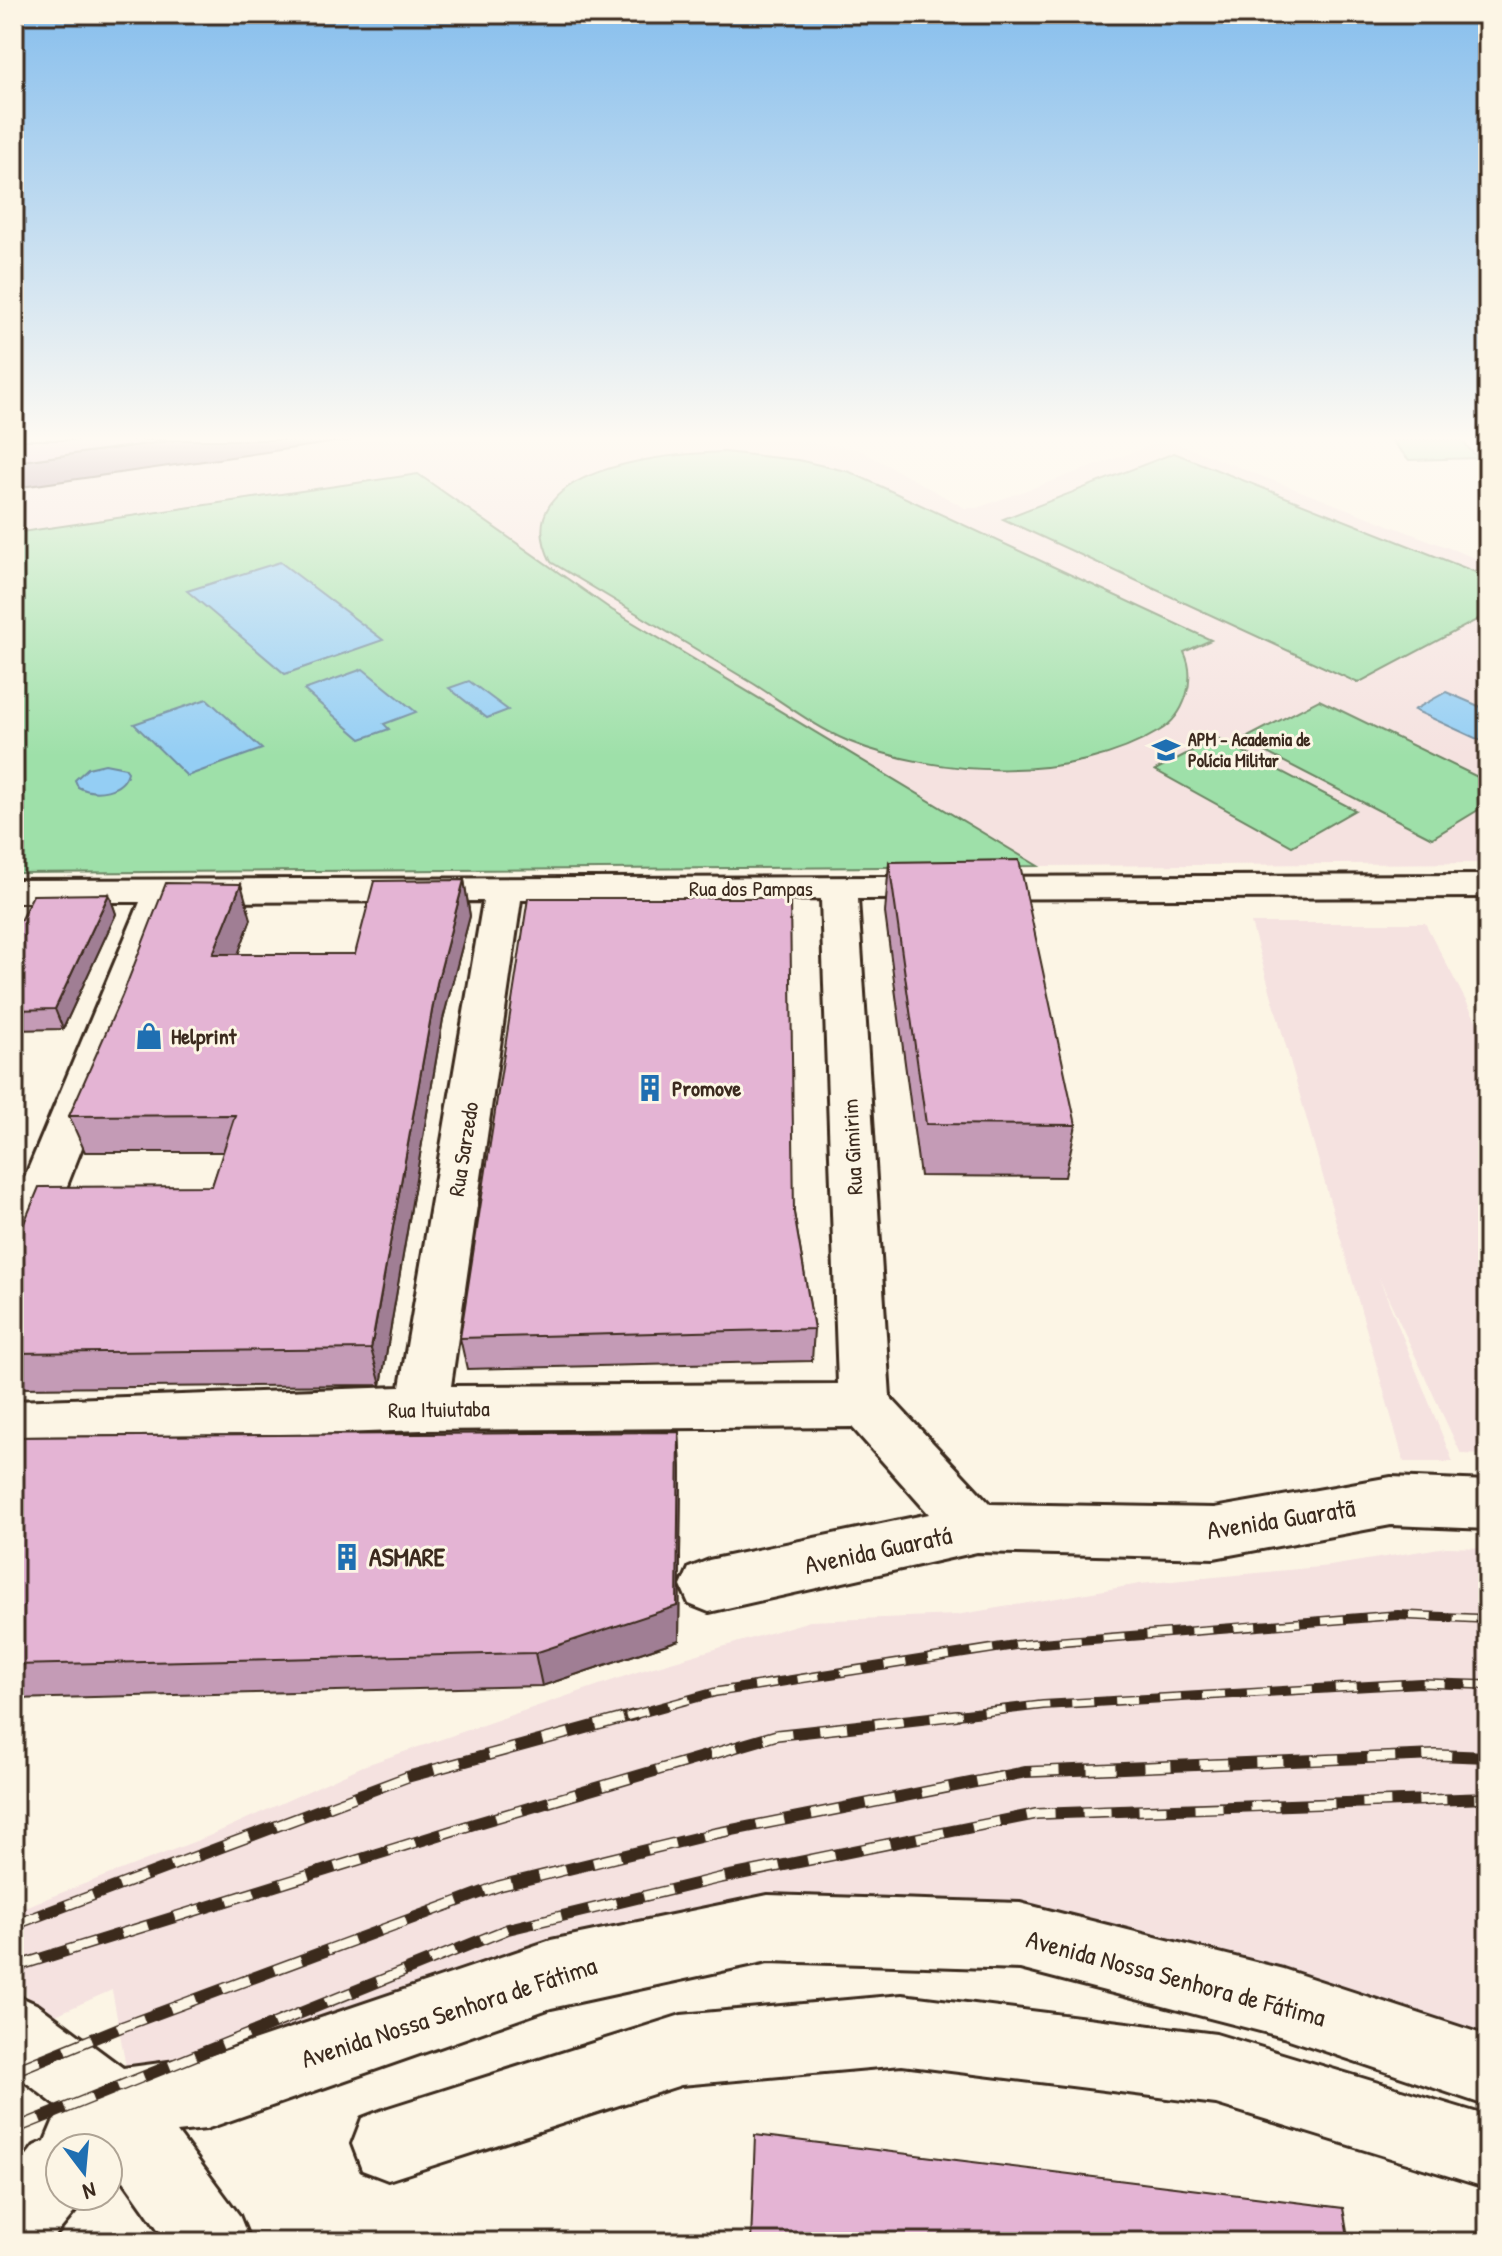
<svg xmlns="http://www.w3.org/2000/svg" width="1502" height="2256" font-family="'Patrick Hand',sans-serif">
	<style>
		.built { fill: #f5e2e0 }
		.green { fill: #9ee0a9; stroke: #6c8564; stroke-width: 2 }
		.water { fill: #94cef4; stroke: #708c9e; stroke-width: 2 }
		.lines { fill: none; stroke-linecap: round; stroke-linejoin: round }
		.minor-casing { stroke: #3b2a1e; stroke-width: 6 }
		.major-casing { stroke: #3b2a1e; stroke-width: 6 }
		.minor { fill: #fcf5e5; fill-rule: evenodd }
		.major { fill: #fcf5e5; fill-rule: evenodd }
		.rail-far1-casing { stroke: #3b2a1e; stroke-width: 10 }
		.rail-casing { stroke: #3b2a1e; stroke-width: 12 }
		.rail-far1 { stroke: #fcf5e5; stroke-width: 7; stroke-dasharray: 22; stroke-linecap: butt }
		.rail { stroke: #fcf5e5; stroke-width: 9; stroke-dasharray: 28; stroke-linecap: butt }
		.wall { fill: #c49bb6; stroke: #3b2a1e; stroke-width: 2 }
		.shaded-wall { fill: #a07e94; stroke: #3b2a1e; stroke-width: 2 }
		.building { fill: #e4b4d4; stroke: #3b2a1e; stroke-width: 2 }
		.labels { text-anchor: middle; stroke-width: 6; stroke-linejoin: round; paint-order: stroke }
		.far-poi-label { font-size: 18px; font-weight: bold; fill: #3b2a1e; stroke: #fcf5e5; text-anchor: start }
		.street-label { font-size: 22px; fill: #3b2a1e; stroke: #fcf5e5 }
		.poi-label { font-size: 22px; font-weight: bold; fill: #3b2a1e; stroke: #fcf5e5; text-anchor: start }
		.near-street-label { font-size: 26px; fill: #3b2a1e; stroke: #fcf5e5 }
		.near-poi-label { font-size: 26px; font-weight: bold; fill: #3b2a1e; stroke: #fcf5e5; text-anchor: start }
	</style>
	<rect width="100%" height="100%" fill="#fcf5e5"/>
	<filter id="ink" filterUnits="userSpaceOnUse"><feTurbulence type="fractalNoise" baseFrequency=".0125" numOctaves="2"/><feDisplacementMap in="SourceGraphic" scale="16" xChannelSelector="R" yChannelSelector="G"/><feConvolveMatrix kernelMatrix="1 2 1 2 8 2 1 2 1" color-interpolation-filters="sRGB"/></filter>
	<g filter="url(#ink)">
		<path class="built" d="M 14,440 L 791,440 L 858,449 L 965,508 L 977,508 L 1158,443 L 1178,444 L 1488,563 L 1488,863 L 1038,866 L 612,610 L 418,474 L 14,533 Z
			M 1251,923 L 1425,923 L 1488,1043 L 1488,1455 L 1461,1454 L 1379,1278 L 1453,1462 L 1404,1462 Z
			M 1446,1547 L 1488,1548 L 1488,2047 L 962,1904 L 134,2111 L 112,1990 L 33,2025 L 14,1935 L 14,1911 L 209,1836 L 363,1766 L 637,1672 L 810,1621 L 956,1615 L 1140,1584 L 1330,1566 Z"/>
		<path class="green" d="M 1391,440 L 1461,440 L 1478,458 L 1409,460 Z
			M 724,452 L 798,460 L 850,472 L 1211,640 L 1184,652 C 1197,679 1185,716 1159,731 C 1074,783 939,778 848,741 C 815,727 784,703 754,684 C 687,644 619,603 551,562 C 503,467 667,454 724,452 Z
			M 1174,453 L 1488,577 L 1488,614 L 1358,683 L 1003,519 Z
			M 418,474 L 612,610 L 1038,866 L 14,873 L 14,533 Z
			M 1319,700 L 1488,782 L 1488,804 L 1432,838 L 1242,740 Z
			M 1217,738 L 1355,810 L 1292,846 L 1155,770 Z"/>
		<path class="water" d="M 280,562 L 383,640 L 285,674 L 187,591 Z
			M 363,669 L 416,712 L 384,724 L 389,729 L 361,739 L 304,690 Z
			M 469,681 L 508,710 L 487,718 L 449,688 Z
			M 1446,692 L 1488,710 L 1488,744 L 1414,710 Z
			M 207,699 L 262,749 L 187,776 L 134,724 Z
			M 105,764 L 125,768 L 128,772 C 123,792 95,796 78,787 L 75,780 L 88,768 Z"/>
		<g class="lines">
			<g class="minor-casing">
				<path id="minor" d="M 1488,875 L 1488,897 L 858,899 L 890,1397 L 990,1504 L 1214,1508 L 1391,1477 L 1488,1481 L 1488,1529 L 1391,1525 L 1214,1558 L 977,1552 L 709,1612 L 689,1604 L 681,1586 L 689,1568 L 709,1560 L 929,1514 L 852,1427 L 422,1430 L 14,1445 L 14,1401 L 400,1387 L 483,901 L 178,902 L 38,1260 L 31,1273 L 14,1278 L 14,1203 L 140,902 L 14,902 L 14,880 ZM 821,899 L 838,1384 L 451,1386 L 521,900 Z
					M 902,1995 L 1216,2034 L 1488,2116 L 1488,2188 L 1216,2104 L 902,2065 L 681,2085 L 388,2180 L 362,2170 L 352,2144 L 362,2118 L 388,2108 L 681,2015 Z"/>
			</g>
			<g class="major-casing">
				<path id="major" d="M 768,1895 L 1020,1903 L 1283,1969 L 1488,2036 L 1488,2106 L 1283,2037 L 1020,1969 L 768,1961 L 551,2008 L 206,2129 L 177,2132 L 239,2215 L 250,2242 L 167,2242 L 112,2164 L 108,2169 L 108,2148 L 60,2148 L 60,2196 L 86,2198 L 50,2242 L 14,2242 L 14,2172 L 34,2146 L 45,2141 L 53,2122 L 63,2111 L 14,2073 L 14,1994 L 38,2005 L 123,2068 L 206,2057 L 551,1940 Z"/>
			</g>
			<use href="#minor" class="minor"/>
			<use href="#major" class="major"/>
			<g class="rail-far1-casing">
				<path id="rail-far1" d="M 626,1717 L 716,1692 L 1015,1645 L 1398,1615 L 1488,1619
					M 940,1717 L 1043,1705 L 1421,1683 L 1488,1685"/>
			</g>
			<g class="rail-casing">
				<path id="rail" d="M 14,1925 L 407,1777 L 634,1715
					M 14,1967 L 474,1824 L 777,1735 L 957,1715
					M 14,2071 L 124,2026 L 499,1886 L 712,1834 L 1026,1772 L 1436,1755 L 1488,1757
					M 14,2129 L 508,1929 L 720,1878 L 1036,1814 L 1488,1798"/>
			</g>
			<use href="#rail-far1" class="rail-far1"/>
			<use href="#rail" class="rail"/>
		</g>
		<path class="wall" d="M 889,862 L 1076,1125 L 1065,1177 L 920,1176 L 885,913 Z
			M 464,880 L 470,916 L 443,1019 L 381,1385 L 14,1388 L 14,1247 L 212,1186 L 224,1152 L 85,1152 L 69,1116 L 251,919 L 238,954 L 355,954 Z
			M 109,894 L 116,914 L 63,1029 L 14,1030 L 14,933 Z
			M 794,1213 L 814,1329 L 812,1361 L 467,1369 L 460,1338 Z
			M 679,1432 L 681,1469 L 679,1640 L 542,1686 L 14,1699 L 14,1437 Z"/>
		<path class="shaded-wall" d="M 176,440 L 351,440 L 14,488 L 14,462 Z
			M 464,880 L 470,916 L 443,1019 L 381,1385 L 371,1349 L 437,983 Z
			M 241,884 L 251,919 L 225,990 L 213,954 Z
			M 109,894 L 116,914 L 63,1029 L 55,1009 Z
			M 679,1432 L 681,1469 L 679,1640 L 542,1686 L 535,1653 Z"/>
		<path class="building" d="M 14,440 L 176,440 L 14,462 Z
			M 1019,860 L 1076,1125 L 926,1124 L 889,862 Z
			M 464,880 L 437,983 L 371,1349 L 14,1353 L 14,1247 L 39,1187 L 212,1186 L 235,1115 L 69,1116 L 122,996 L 166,883 L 241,884 L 213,954 L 355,954 L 374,881 Z
			M 109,894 L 55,1009 L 14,1010 L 14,933 L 33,895 Z
			M 528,898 L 790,898 L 794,1213 L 814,1329 L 460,1338 Z
			M 679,1432 L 677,1606 L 535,1653 L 14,1665 L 14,1437 Z
			M 755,2135 L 1343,2208 L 1349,2242 L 751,2242 Z"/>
	</g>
	<linearGradient id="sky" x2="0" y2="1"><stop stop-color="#86beed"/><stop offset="0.58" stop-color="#fefaf3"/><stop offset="1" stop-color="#fefaf3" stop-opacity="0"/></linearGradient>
	<rect width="1502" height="756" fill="url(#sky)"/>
	<defs>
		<g id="school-bare" transform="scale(2.16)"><path d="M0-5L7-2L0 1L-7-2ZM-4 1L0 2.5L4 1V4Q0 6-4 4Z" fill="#1f6fb2" stroke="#fcf5e5" stroke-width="2.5" paint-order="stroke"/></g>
		<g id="shop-bare" transform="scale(2.16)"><path d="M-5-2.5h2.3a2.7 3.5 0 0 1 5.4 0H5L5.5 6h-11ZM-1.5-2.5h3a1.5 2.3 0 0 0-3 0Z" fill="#1f6fb2" stroke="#fcf5e5" stroke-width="2.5" paint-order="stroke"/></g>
		<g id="building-bare" transform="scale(2.16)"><path d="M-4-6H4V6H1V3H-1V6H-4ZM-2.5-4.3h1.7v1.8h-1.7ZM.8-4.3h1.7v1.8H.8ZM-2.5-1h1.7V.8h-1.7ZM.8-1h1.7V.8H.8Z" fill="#1f6fb2" stroke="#fcf5e5" stroke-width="2.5" paint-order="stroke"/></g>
	</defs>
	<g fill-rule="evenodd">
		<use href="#school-bare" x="1166" y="750"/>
		<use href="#shop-bare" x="149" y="1036"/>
		<use href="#building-bare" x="650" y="1088"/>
		<use href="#building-bare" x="347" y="1557"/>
	</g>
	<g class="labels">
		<g class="far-poi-label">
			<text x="1188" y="746">APM - Academia de<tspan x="1188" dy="21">Polícia Militar</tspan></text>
		</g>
		<g class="street-label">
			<text x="751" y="896">Rua dos Pampas</text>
			<text transform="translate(852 1147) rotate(-93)" y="8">Rua Gimirim</text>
			<text transform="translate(463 1149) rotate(-81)" y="8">Rua Sarzedo</text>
			<text transform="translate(439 1409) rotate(-1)" y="8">Rua Ituiutaba</text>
		</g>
		<g class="poi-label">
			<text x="171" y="1044">Helprint</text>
			<text x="672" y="1096">Promove</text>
		</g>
		<g class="near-street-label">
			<text transform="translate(1281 1519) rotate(-9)" y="9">Avenida Guaratã</text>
			<text transform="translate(878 1550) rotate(-12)" y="9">Avenida Guaratá</text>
			<text transform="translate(1176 1978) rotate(15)" y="9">Avenida Nossa Senhora de Fátima</text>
			<text transform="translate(449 2012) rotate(-18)" y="9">Avenida Nossa Senhora de Fátima</text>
		</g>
		<g class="near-poi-label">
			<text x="369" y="1566">ASMARE</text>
		</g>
	</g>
	<rect width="1502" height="2256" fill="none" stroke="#fcf5e5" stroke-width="48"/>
	<rect x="24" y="24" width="1454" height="2208" fill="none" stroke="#3b2a1e" stroke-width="3" filter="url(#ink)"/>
	<g transform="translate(84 2172) rotate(164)"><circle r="38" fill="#fcf5e5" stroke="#afa495" stroke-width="2"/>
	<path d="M0-6L14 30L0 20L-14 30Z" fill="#1f6fb2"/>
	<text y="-12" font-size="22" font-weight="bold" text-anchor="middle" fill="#3b2a1e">N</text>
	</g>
</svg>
